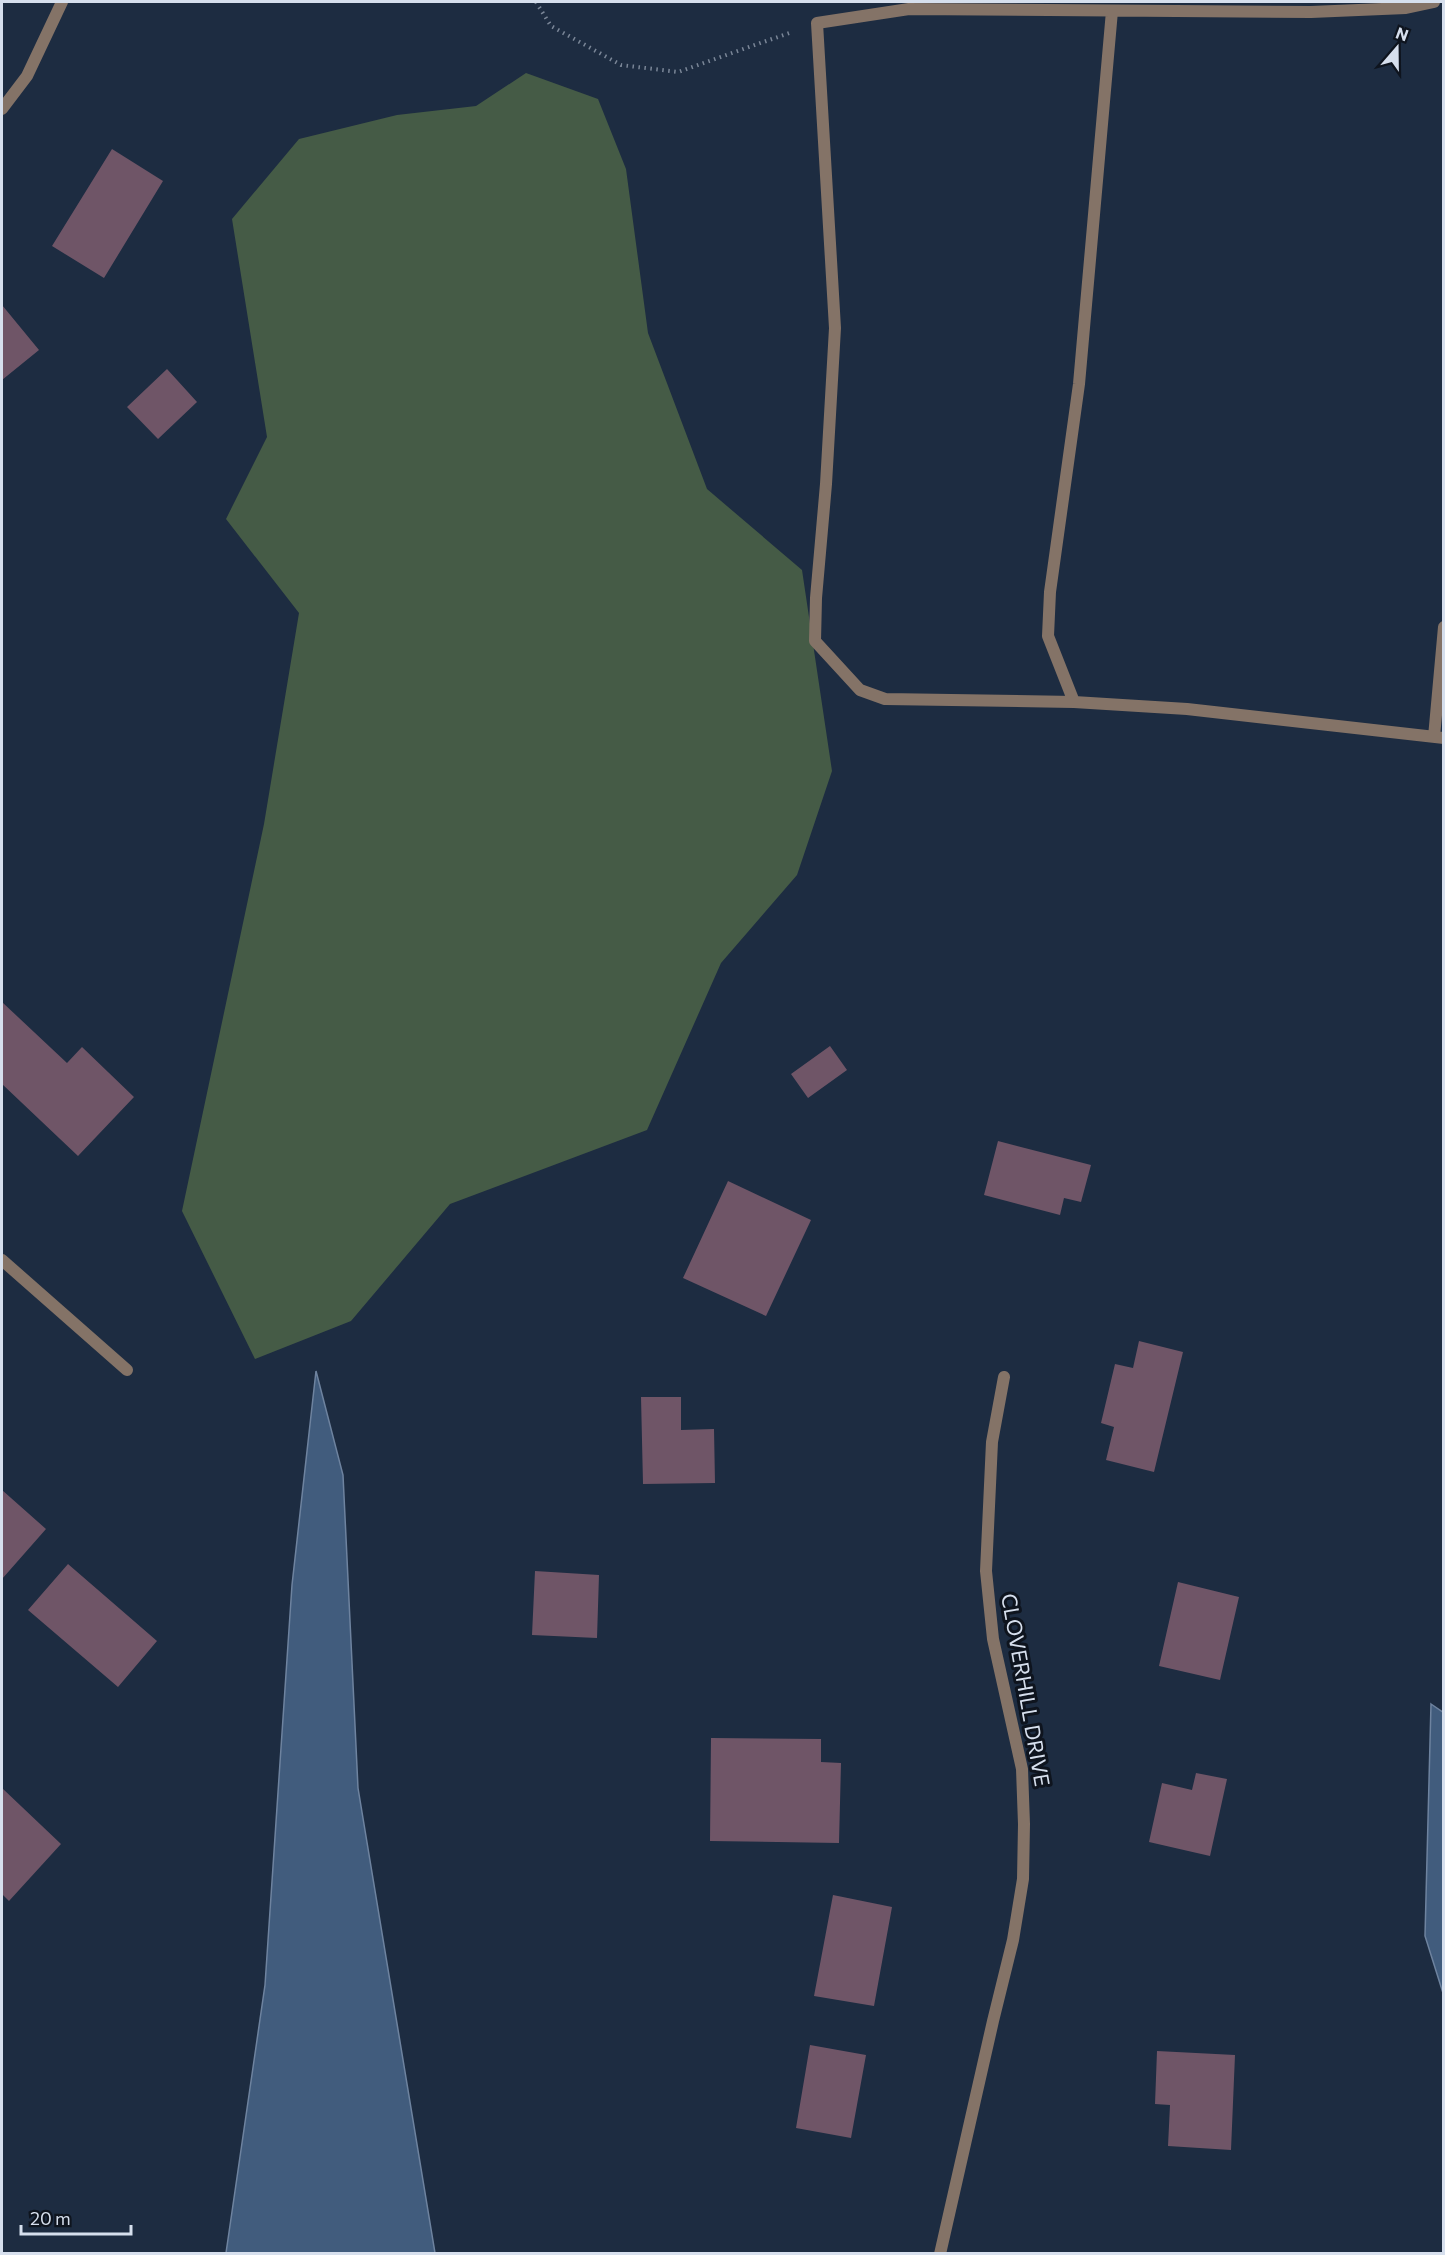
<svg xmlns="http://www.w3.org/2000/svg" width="1445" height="2255" font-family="Commissioner,sans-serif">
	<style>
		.green { fill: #455b46 }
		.water { fill: #415c7d; stroke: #6e839f; stroke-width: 1.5 }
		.building { fill: #6f5567 }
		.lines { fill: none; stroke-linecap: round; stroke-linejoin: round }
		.path { stroke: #7a8697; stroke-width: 4; stroke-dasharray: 1.5 4.5; stroke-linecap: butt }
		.lane { stroke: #847367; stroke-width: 12 }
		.street { stroke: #847367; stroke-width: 12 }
		.labels { text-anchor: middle; stroke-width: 6; stroke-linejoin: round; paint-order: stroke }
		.street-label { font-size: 21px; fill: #d6dfed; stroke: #0e141e }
	</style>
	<rect width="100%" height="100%" fill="#1d2c41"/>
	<path class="green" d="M 526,73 L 598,99 L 626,169 L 648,333 L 707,489 L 802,570 L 832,771 L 797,875 L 721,963 L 647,1130 L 450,1204 L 351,1321 L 255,1359 L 182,1211 L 264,824 L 299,613 L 226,519 L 267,437 L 232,219 L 299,139 L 397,115 L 476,106 Z"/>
	<path class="water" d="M 316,1371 L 343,1475 L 358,1788 L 435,2253 L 226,2253 L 265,1985 L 292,1585 Z
		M 1431,1704 L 1444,1713 L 1443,1993 L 1425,1936 Z"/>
	<path class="building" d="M 112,149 L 163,181 L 104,278 L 52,246 Z
		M 2,305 L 39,350 L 2,380 Z
		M 167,369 L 197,402 L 158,439 L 127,407 Z
		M 2,1002 L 67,1063 L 82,1047 L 134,1097 L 78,1156 L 2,1084 Z
		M 830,1046 L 847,1070 L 808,1098 L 791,1074 Z
		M 998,1141 L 1091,1165 L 1081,1202 L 1064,1198 L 1060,1215 L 984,1195 Z
		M 728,1181 L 811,1220 L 766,1316 L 683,1278 Z
		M 1139,1341 L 1183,1352 L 1154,1472 L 1106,1460 L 1114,1427 L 1101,1423 L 1115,1364 L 1133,1368 Z
		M 641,1397 L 681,1397 L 681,1430 L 714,1429 L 715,1483 L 643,1484 Z
		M 2,1490 L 46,1529 L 2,1579 Z
		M 68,1564 L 157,1641 L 118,1687 L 28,1610 Z
		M 535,1571 L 599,1575 L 597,1638 L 532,1635 Z
		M 1178,1582 L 1239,1597 L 1220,1680 L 1159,1666 Z
		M 711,1738 L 821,1739 L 821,1762 L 841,1763 L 839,1843 L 710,1841 Z
		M 1196,1773 L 1227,1779 L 1210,1856 L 1149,1842 L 1162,1783 L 1192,1790 Z
		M 2,1788 L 61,1844 L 9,1901 L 2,1894 Z
		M 833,1895 L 892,1907 L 874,2006 L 814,1996 Z
		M 810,2045 L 866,2055 L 851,2138 L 796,2128 Z
		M 1157,2051 L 1235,2055 L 1231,2150 L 1168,2146 L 1170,2105 L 1155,2104 Z"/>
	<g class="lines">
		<path class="path" d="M 536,2 L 551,26 L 621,65 L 678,72 L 792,32"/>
		<path class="lane" d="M 1112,11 L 1079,384 L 1050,592 L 1048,636 L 1074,702 L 1187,709 L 1444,738
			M 1074,702 L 885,699 L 860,690 L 815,641 L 816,598 L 826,484 L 835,328 L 817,23 L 909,9 L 1311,12 L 1406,8 L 1434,2
			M 1434,737 L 1444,627"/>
		<path class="street" d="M 2,109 L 27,76 L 62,2
			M 2,1260 L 127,1370
			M 940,2254 L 993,2021 L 1013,1940 L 1023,1879 L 1024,1824 L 1022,1769 L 993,1639 L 986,1571 L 992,1442 L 1004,1377"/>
	</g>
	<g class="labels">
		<g class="street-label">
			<text transform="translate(1025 1690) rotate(80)" y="7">CLOVERHILL DRIVE</text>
		</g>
	</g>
	<rect width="1445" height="2255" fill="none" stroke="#d6dfed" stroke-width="6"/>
	<g transform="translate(1397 48) rotate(20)" stroke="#0e141e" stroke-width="4.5" paint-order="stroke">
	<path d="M0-4.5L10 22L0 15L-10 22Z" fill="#d6dfed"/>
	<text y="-9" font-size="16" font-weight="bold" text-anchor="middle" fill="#d6dfed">N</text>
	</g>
	<path d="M21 2225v9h110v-9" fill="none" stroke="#d6dfed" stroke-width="3"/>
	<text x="30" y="2225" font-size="18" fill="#d6dfed" stroke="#0e141e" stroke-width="4.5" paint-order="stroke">20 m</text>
</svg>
